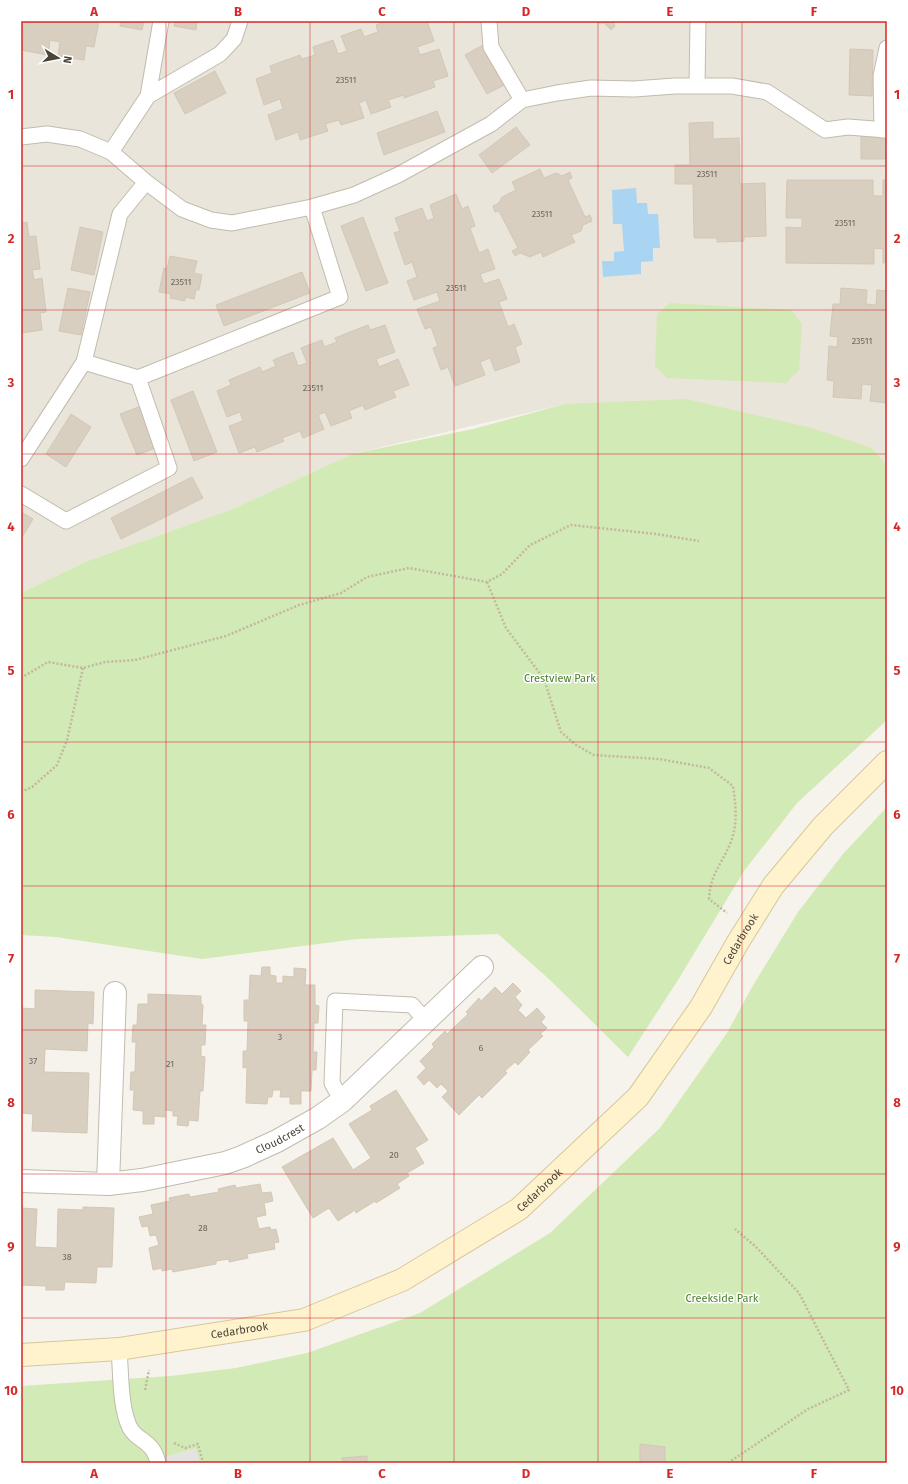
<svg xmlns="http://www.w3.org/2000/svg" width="908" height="1484" font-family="'Fira Sans',sans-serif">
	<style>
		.residential { fill: #eae5da }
		.green { fill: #d2eab5 }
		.parking { fill: #e5e3e0 }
		.water { fill: #a9d4f2 }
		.building { fill: #d8cfc1; stroke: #d3c7b4 }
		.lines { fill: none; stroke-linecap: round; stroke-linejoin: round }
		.lane-casing { stroke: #c2bbae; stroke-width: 17 }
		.street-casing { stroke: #c2bbae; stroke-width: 24 }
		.secondary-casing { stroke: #d6c79b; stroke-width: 24 }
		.path { stroke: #c4b79f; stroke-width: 2.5; stroke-dasharray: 2 2; stroke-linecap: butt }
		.lane { stroke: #fff; stroke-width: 15 }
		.street { stroke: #fff; stroke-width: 22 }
		.secondary { stroke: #fff3cd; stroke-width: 22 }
		.grid { fill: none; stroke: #d62828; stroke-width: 1; stroke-opacity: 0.55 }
		.labels { text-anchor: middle; stroke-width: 3; stroke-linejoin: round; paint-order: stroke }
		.number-label { font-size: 9px; fill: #6e675b }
		.park-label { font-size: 11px; fill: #4a7f2a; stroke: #fff }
		.street-label { font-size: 11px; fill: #4b4439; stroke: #fff }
		.neatline { fill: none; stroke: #d62828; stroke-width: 1.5 }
		.grid-label { font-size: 13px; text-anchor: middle; font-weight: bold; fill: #d62828 }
	</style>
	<rect width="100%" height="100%" fill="#f6f3ec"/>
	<path class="residential" d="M 21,21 L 887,21 L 887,465 L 872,448 L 565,404 L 352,454 L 235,508 L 85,562 L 21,593 Z"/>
	<path class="green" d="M 670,303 L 791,310 L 802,324 L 799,370 L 786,383 L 667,378 L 655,366 L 657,314 Z
		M 686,399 L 812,428 L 872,448 L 887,465 L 887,720 L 797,803 L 744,871 L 678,980 L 628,1057 L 550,980 L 498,934 L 357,939 L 202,959 L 56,937 L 21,935 L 21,593 L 85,562 L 235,508 L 352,454 L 473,429 L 565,404 Z
		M 887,807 L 887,1463 L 21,1463 L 21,1386 L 170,1376 L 236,1368 L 307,1353 L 420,1313 L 550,1233 L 660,1128 L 727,1033 L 752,987 L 798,912 L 843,854 Z"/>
	<path class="parking" d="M 196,1448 L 200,1463 L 142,1463 Z"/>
	<path class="water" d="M 636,188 L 637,203 L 647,203 L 648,214 L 658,214 L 660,248 L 653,248 L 653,261 L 641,262 L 641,274 L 603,277 L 602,261 L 614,261 L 614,252 L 624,251 L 622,224 L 613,224 L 612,190 Z"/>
	<path class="building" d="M 21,21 L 99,21 L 94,47 L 86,46 L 84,60 L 58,56 L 60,42 L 50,40 L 48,55 L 21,50 L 24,34 L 21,33 Z
		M 121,21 L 144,21 L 142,30 L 120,26 Z
		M 175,21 L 197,21 L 196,30 L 174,26 Z
		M 387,21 L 427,21 L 434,41 L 417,47 L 420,55 L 439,49 L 448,76 L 433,81 L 435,87 L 404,98 L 404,95 L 388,100 L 391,107 L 371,114 L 366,100 L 359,103 L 364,118 L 341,125 L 339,120 L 325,124 L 328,131 L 300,140 L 298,132 L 276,140 L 268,115 L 283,109 L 280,99 L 264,105 L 256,79 L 272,73 L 270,66 L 300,55 L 302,59 L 315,55 L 313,47 L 333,40 L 338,54 L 347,51 L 341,36 L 361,29 L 364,37 L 378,32 L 376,25 Z
		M 596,21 L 613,21 L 615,26 L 611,30 L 604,23 L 598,23 Z
		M 485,44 L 506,84 L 487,94 L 465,55 Z
		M 850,49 L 873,50 L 872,96 L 849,95 Z
		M 215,71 L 226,93 L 185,114 L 174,93 Z
		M 437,111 L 445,132 L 384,155 L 377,133 Z
		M 713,122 L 713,139 L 739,138 L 740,184 L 765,183 L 766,236 L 744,237 L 744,241 L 717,242 L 717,238 L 694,238 L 693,184 L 675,184 L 675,165 L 690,165 L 689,123 Z
		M 516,127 L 530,145 L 492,173 L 479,155 Z
		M 861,136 L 887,136 L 887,159 L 861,159 Z
		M 540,169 L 544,178 L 556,173 L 562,176 L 570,172 L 572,178 L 568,180 L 585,217 L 590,215 L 592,221 L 583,225 L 581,231 L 571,235 L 575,242 L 543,257 L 541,252 L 530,257 L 520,253 L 515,256 L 512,251 L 518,248 L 499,211 L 495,212 L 493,206 L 499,203 L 502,197 L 516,190 L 512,182 Z
		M 787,180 L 873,180 L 873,196 L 883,196 L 883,180 L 887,180 L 887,263 L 883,263 L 883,249 L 874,248 L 874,264 L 786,263 L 786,227 L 802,228 L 802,218 L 786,218 Z
		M 456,194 L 462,209 L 468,206 L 475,226 L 470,228 L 479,253 L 488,249 L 495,269 L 480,274 L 484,284 L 499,279 L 507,299 L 499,302 L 508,327 L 514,324 L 522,344 L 515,347 L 520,362 L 495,371 L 490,358 L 480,362 L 485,375 L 455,386 L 448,367 L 441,370 L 433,348 L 438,346 L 431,327 L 425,329 L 417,309 L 440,301 L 437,292 L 414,300 L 407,281 L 417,277 L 412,262 L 405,265 L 394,233 L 400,231 L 395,218 L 422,208 L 427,221 L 434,218 L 430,205 Z
		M 363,217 L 388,283 L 366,291 L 341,226 Z
		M 27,222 L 29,237 L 36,236 L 40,269 L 32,270 L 34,280 L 42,278 L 46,312 L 40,313 L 42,330 L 21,333 L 21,223 Z
		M 80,227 L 103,232 L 94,275 L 71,270 Z
		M 170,256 L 197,261 L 194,273 L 202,275 L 199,290 L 196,290 L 194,299 L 185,297 L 185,301 L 170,298 L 171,294 L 159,292 L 164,268 L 167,269 Z
		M 302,272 L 310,293 L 224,326 L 216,305 Z
		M 68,288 L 90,292 L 81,335 L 59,331 Z
		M 841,288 L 867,290 L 866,304 L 876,305 L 877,290 L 887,291 L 887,403 L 870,401 L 872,385 L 862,384 L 861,399 L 833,397 L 834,381 L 827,380 L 829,346 L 837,347 L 838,337 L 830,336 L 833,304 L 840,304 Z
		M 368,325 L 370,330 L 385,325 L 395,352 L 376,359 L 379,367 L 398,359 L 409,385 L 393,391 L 396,397 L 365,410 L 363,405 L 349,411 L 352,418 L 331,426 L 325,412 L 318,415 L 324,429 L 303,438 L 300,431 L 282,438 L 284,441 L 257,452 L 255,447 L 239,453 L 229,426 L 243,421 L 240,412 L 227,417 L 217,391 L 231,385 L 229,380 L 260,367 L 262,372 L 276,366 L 273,360 L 293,352 L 298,366 L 307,363 L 301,348 L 322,340 L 324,347 L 337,342 L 335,338 Z
		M 193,391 L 217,452 L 194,461 L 171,400 Z
		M 141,406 L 158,447 L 137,455 L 120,414 Z
		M 71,414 L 91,427 L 66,467 L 46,454 Z
		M 192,477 L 203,498 L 121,539 L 111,518 Z
		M 21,512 L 33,519 L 21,539 Z
		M 262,967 L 270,967 L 270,975 L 276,976 L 276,983 L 283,983 L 283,976 L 294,977 L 294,968 L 306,969 L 305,985 L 315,985 L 315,1005 L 319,1006 L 318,1023 L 314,1023 L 313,1052 L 317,1052 L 316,1070 L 312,1070 L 311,1091 L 301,1091 L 301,1104 L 290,1104 L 290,1097 L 280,1097 L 281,1090 L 273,1090 L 272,1097 L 268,1097 L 267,1104 L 246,1103 L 247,1067 L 243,1068 L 243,1051 L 247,1051 L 248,1021 L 244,1021 L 244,1000 L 249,1000 L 250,975 L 261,976 Z
		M 513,983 L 521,991 L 515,997 L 522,1005 L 518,1010 L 526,1018 L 537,1008 L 545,1017 L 541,1022 L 547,1028 L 540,1034 L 543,1036 L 528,1050 L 530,1052 L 518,1065 L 515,1062 L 505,1071 L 507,1073 L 482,1098 L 479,1095 L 459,1115 L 442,1097 L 448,1091 L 441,1084 L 437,1088 L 429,1080 L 424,1085 L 417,1077 L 426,1068 L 420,1061 L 434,1047 L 432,1044 L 445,1031 L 447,1034 L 468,1014 L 466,1012 L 479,998 L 481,1001 L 495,987 L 502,994 Z
		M 35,990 L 94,992 L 93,1024 L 88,1023 L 87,1051 L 45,1049 L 44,1072 L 89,1073 L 87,1133 L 32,1131 L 33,1114 L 21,1113 L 21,1008 L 35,1009 Z
		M 148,994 L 201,996 L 201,1004 L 203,1005 L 202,1025 L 206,1025 L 205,1045 L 201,1045 L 201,1056 L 205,1057 L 203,1091 L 200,1091 L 198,1121 L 189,1120 L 188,1126 L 177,1125 L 178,1116 L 173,1116 L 173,1111 L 165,1110 L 165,1117 L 154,1116 L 154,1124 L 143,1124 L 143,1111 L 133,1110 L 134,1090 L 130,1090 L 131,1072 L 135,1072 L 136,1042 L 132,1042 L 133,1025 L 137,1025 L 138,1004 L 148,1004 Z
		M 396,1090 L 428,1140 L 415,1148 L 424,1163 L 407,1173 L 409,1176 L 397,1184 L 400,1188 L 376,1203 L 375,1201 L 356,1213 L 355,1210 L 338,1221 L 329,1208 L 313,1218 L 282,1167 L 333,1138 L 353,1170 L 371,1158 L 349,1124 L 372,1110 L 370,1106 Z
		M 260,1184 L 262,1193 L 271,1192 L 273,1201 L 264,1203 L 266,1215 L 256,1217 L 259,1229 L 270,1227 L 271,1230 L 276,1229 L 279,1242 L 274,1243 L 275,1249 L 247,1254 L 248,1258 L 229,1262 L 229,1259 L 216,1261 L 216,1264 L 173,1272 L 172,1269 L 162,1271 L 162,1268 L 153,1270 L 149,1248 L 159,1245 L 156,1235 L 150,1236 L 148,1226 L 142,1227 L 139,1217 L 153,1214 L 151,1205 L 170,1201 L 169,1198 L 189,1194 L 190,1197 L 219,1192 L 218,1189 L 235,1185 L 236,1188 Z
		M 83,1207 L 114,1208 L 112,1267 L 97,1267 L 96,1283 L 65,1282 L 64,1290 L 46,1290 L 46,1286 L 21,1285 L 21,1208 L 37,1209 L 35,1247 L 57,1248 L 58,1209 L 83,1210 Z
		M 640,1444 L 665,1447 L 665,1463 L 640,1463 Z
		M 367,1456 L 367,1463 L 343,1463 L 342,1458 Z"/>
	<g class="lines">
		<g class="lane-casing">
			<path id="lane" d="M 489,21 L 491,47 L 522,100
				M 697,86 L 698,21
				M 148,96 L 220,54 L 234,39 L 240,21
				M 882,130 L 881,76 L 887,48
				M 21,137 L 47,134 L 80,139 L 111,152 L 146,182 L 182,209 L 211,220 L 232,223 L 312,207 L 354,195 L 398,175 L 491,124 L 522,100 L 557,93 L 591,88 L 634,89 L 675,86 L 732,86 L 767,92 L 825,130 L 848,127 L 887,130
				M 111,152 L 148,96 L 161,21
				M 138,378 L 340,297 L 312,207
				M 21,459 L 84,362 L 120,214 L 146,182
				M 21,494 L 66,521 L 169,468 L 138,378 L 84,362
				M 342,1101 L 332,1083 L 335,1001 L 412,1005 L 426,1021
				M 119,1349 C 121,1373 120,1408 130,1428 C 138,1442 153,1440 158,1463"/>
		</g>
		<g class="street-casing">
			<g id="street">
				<path id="s1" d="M 21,1181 L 108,1184 L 142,1180 L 225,1163 L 242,1157 L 277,1141 L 318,1118 L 342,1101 L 482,967"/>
				<path d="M 108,1184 L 115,993"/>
			</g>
		</g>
		<g class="secondary-casing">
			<g id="secondary">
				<path id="s2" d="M 21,1355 L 119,1349 L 304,1320 L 402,1280 L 519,1209 L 638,1097 L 701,1007 L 738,942 L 773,886 L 823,826 L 887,762"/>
			</g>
		</g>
		<path class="path" d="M 487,582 L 506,628 L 544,679 L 561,732 L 576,745 L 594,755 L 659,759 L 709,768 L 733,786 C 736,806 738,825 730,844 C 721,865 710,875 709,899 L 727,913
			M 21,678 L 48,662 L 83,668 L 105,662 L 135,660 L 226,636 L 299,605 L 341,593 L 367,577 L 409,568 L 487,582 L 502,574 L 530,545 L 571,525 L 656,534 L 699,541
			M 21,792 L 32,787 L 57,765 L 67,740 L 83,668
			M 145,1390 L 149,1370
			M 174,1443 L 185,1448 L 198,1444 L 203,1463
			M 728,1463 L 808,1409 L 849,1390 L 799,1293 L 756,1247 L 735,1229"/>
		<use href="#lane" class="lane"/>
		<use href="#street" class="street"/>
		<use href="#secondary" class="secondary"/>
	</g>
	<path class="grid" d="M 166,21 L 166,1463M 310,21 L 310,1463M 454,21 L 454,1463M 598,21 L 598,1463M 742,21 L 742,1463M 21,166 L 887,166M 21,310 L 887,310M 21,454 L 887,454M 21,598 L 887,598M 21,742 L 887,742M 21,886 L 887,886M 21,1030 L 887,1030M 21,1174 L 887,1174M 21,1318 L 887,1318"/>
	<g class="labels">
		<g class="number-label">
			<text x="346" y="83">23511</text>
			<text x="707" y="177">23511</text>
			<text x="542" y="217">23511</text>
			<text x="845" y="226">23511</text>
			<text x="181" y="285">23511</text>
			<text x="456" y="291">23511</text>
			<text x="862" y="344">23511</text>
			<text x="313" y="391">23511</text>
			<text x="280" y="1040">3</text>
			<text x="481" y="1051">6</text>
			<text x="33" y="1064">37</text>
			<text x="170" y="1067">21</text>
			<text x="394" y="1158">20</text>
			<text x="203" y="1231">28</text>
			<text x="67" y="1260">38</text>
		</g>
		<g class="park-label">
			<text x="560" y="682">Crestview Park</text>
			<text x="722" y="1302">Creekside Park</text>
		</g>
		<g class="street-label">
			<text dy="4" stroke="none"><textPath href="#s2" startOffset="880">Cedarbrook</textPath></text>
			<text dy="4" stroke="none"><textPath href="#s1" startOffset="266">Cloudcrest</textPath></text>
			<text dy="4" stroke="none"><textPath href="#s2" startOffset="556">Cedarbrook</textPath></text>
			<text dy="4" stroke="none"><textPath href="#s2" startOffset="220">Cedarbrook</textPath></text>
		</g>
	</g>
	<rect width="908" height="1484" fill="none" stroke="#ffffff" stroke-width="44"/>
	<g transform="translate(58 58) rotate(100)" stroke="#ffffff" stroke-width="3" paint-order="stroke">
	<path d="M0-3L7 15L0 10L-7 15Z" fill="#4b4439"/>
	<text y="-6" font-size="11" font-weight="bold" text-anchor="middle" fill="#4b4439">N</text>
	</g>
	<rect x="22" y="22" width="864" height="1440" class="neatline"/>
	<g class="grid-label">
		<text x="94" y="16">A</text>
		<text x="238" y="16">B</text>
		<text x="382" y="16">C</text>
		<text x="526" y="16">D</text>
		<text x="670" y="16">E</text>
		<text x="814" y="16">F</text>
		<text x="11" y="99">1</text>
		<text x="897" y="99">1</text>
		<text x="11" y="243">2</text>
		<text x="897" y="243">2</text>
		<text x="11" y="387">3</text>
		<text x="897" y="387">3</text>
		<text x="11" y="531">4</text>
		<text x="897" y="531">4</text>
		<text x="11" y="675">5</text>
		<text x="897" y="675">5</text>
		<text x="11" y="819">6</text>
		<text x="897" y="819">6</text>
		<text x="11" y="963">7</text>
		<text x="897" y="963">7</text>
		<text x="11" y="1107">8</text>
		<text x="897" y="1107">8</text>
		<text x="11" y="1251">9</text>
		<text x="897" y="1251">9</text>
		<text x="11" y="1395">10</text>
		<text x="897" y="1395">10</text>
		<text x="94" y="1478">A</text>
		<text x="238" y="1478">B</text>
		<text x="382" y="1478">C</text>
		<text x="526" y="1478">D</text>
		<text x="670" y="1478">E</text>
		<text x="814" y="1478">F</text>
	</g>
</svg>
